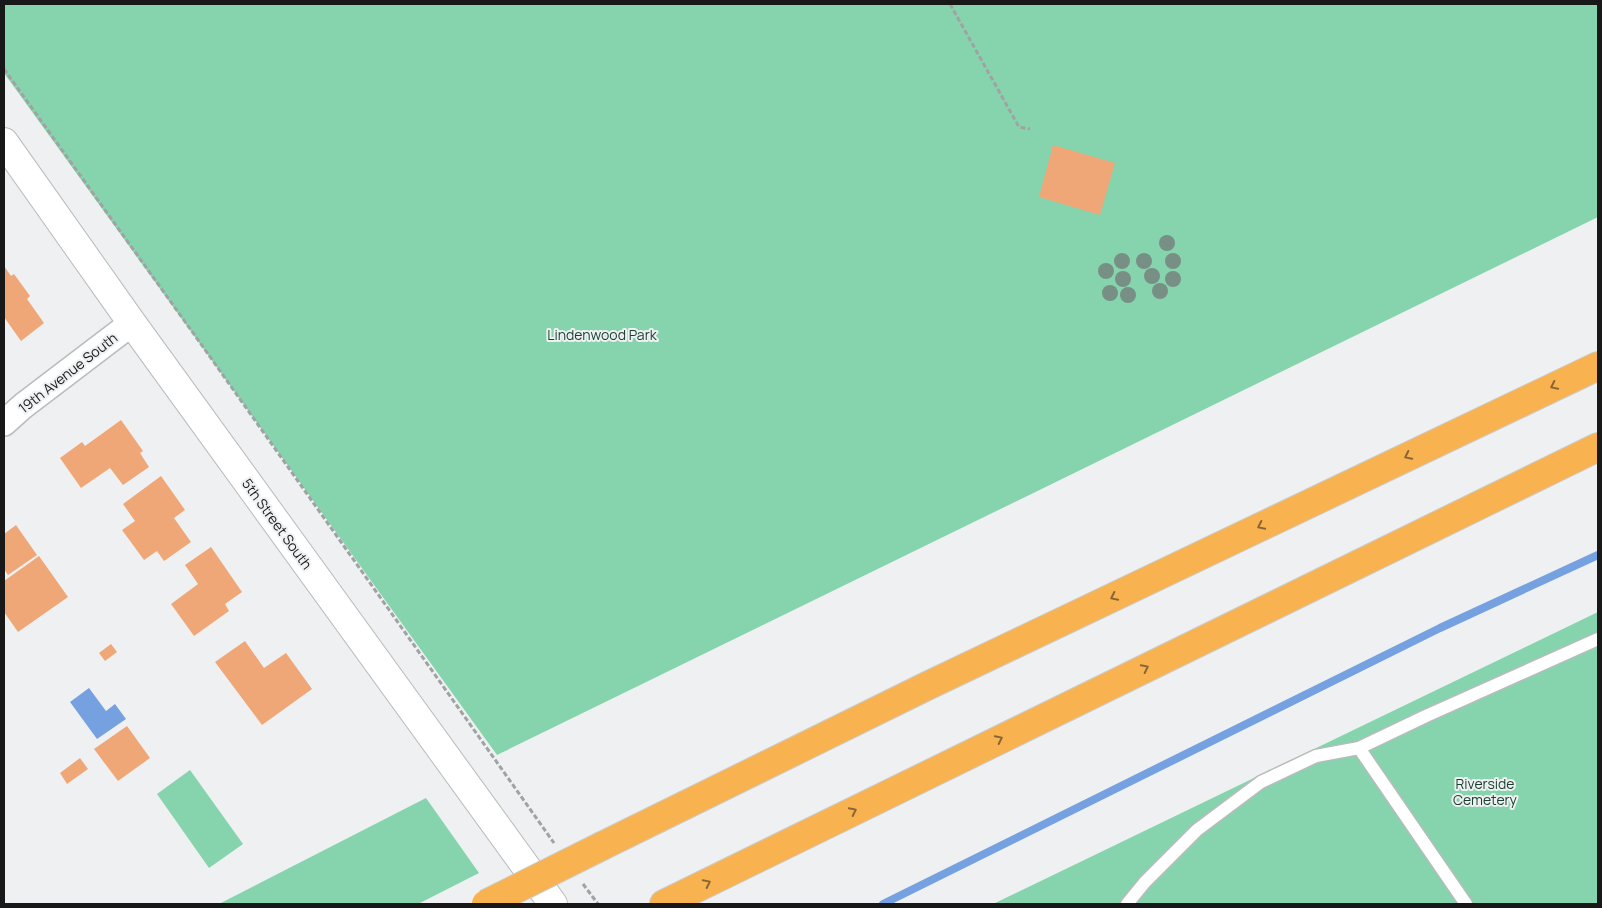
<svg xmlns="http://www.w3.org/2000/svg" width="1602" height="908" font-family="Manrope,sans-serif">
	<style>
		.green { fill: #86d4ad }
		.water { fill: #76a1e1 }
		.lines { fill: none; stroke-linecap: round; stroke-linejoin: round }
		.stream { stroke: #76a1e1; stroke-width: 8 }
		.building { fill: #efa778 }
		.service-casing { stroke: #b9bbbc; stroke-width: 15 }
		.minor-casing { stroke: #b9bbbc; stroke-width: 28 }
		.tertiary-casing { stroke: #b9bbbc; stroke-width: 30 }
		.motorway-casing { stroke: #ccc; stroke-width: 30 }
		.path { stroke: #a1a2a3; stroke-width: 3; stroke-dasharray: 5 2.5; stroke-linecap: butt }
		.service { stroke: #fff; stroke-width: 12 }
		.minor { stroke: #fff; stroke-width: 25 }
		.tertiary { stroke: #fff; stroke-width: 28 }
		.motorway { stroke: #f8b250; stroke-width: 28 }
		.motorway-bridge-casing { stroke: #ccc; stroke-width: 30; stroke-linecap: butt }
		.motorway-bridge { stroke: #f8b250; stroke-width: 28 }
		.tree { fill: #788f85 }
		.oneway { stroke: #886534 }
		.labels { text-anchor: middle; stroke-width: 4; stroke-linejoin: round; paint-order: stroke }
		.park-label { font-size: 14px; fill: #183f2d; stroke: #eef0f1 }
		.street-label { font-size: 14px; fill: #181819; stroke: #eef0f1 }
	</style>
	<rect width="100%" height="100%" fill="#eef0f1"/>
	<path class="green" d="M 4,4 L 1598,4 L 1598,217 L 497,755 L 4,73 Z
		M 1598,612 L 1598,904 L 993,904 Z
		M 190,770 L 243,844 L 209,868 L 157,794 Z
		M 426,798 L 479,873 L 418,904 L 219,904 Z"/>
	<path class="water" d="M 89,688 L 106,711 L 115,704 L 126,719 L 97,739 L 70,702 Z"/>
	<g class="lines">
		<path class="stream" d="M 883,904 L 1440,628 L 1598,555"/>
	</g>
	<path class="building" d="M 1053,145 L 1115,163 L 1100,215 L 1039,197 Z
		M 4,266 L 11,276 L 14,274 L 30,296 L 27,299 L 44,323 L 21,341 L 4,317 Z
		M 121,420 L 143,451 L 140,453 L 149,467 L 123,485 L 110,468 L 81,488 L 60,458 L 82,442 L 85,446 Z
		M 161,476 L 185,510 L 174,518 L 191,542 L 164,561 L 157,551 L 144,560 L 122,530 L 135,521 L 123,504 Z
		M 16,525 L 37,555 L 8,575 L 4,569 L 4,534 Z
		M 211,547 L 242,592 L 225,604 L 229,611 L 194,636 L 171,604 L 198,584 L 185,565 Z
		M 39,556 L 68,597 L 18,632 L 4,612 L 4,581 Z
		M 245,641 L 264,668 L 286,653 L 312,689 L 262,725 L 215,662 Z
		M 111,644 L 117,652 L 105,661 L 99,653 Z
		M 127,726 L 150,758 L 118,781 L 94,749 Z
		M 80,758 L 88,769 L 67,784 L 60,773 Z"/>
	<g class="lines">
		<g class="service-casing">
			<path id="service" d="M 1359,748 L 1466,904
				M 1127,904 L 1145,882 L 1197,830 L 1261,782 L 1316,756 L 1359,748 L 1426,716 L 1598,639"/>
		</g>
		<g class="minor-casing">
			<path id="minor" d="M 4,423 L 23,406 L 132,323"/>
		</g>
		<g class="tertiary-casing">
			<path id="tertiary" d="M 4,142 L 132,323 L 553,904"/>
		</g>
		<g class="motorway-casing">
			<path id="motorway" d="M 602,846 L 927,686 L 1598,366
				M 664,904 L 1598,447"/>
		</g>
		<path class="path" d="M 950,4 L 1019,127 L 1030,129
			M 4,69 L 196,337 L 554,843
			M 583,884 L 598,904"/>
		<use href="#service" class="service"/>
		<use href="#minor" class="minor"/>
		<use href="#tertiary" class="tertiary"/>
		<use href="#motorway" class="motorway"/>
		<g class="motorway-bridge-casing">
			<path id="motorway-bridge" d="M 486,904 L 602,846"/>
		</g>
		<use href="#motorway-bridge" class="motorway-bridge"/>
	</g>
	<g class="tree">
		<circle cx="1167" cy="243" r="8"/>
		<circle cx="1122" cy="261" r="8"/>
		<circle cx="1144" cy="261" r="8"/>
		<circle cx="1173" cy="261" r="8"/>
		<circle cx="1106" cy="271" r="8"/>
		<circle cx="1152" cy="276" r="8"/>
		<circle cx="1123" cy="279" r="8"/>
		<circle cx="1173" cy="279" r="8"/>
		<circle cx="1160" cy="291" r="8"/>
		<circle cx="1110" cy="293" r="8"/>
		<circle cx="1128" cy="295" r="8"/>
	</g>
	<defs><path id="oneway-chevron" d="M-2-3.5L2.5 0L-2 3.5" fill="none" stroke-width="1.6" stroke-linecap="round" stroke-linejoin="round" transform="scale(1.25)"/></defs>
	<g class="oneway">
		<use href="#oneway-chevron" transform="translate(1554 386) rotate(154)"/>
		<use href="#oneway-chevron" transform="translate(1408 456) rotate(154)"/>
		<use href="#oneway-chevron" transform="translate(1261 526) rotate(154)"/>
		<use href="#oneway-chevron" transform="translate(1114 597) rotate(154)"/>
		<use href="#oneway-chevron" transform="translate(1145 668) rotate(-26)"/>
		<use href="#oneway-chevron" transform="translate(999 739) rotate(-26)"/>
		<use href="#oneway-chevron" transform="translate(853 811) rotate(-26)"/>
		<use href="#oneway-chevron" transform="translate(707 883) rotate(-26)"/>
	</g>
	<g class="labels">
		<g class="park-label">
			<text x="602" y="340">Lindenwood Park</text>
			<text x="1485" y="789">Riverside<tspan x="1485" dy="16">Cemetery</tspan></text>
		</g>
		<g class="street-label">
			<text transform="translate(68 373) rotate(-38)" y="5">19th Avenue South</text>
			<text transform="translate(277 524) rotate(54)" y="5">5th Street South</text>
		</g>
	</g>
	<rect width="1602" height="908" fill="none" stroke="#181819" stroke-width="10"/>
</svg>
